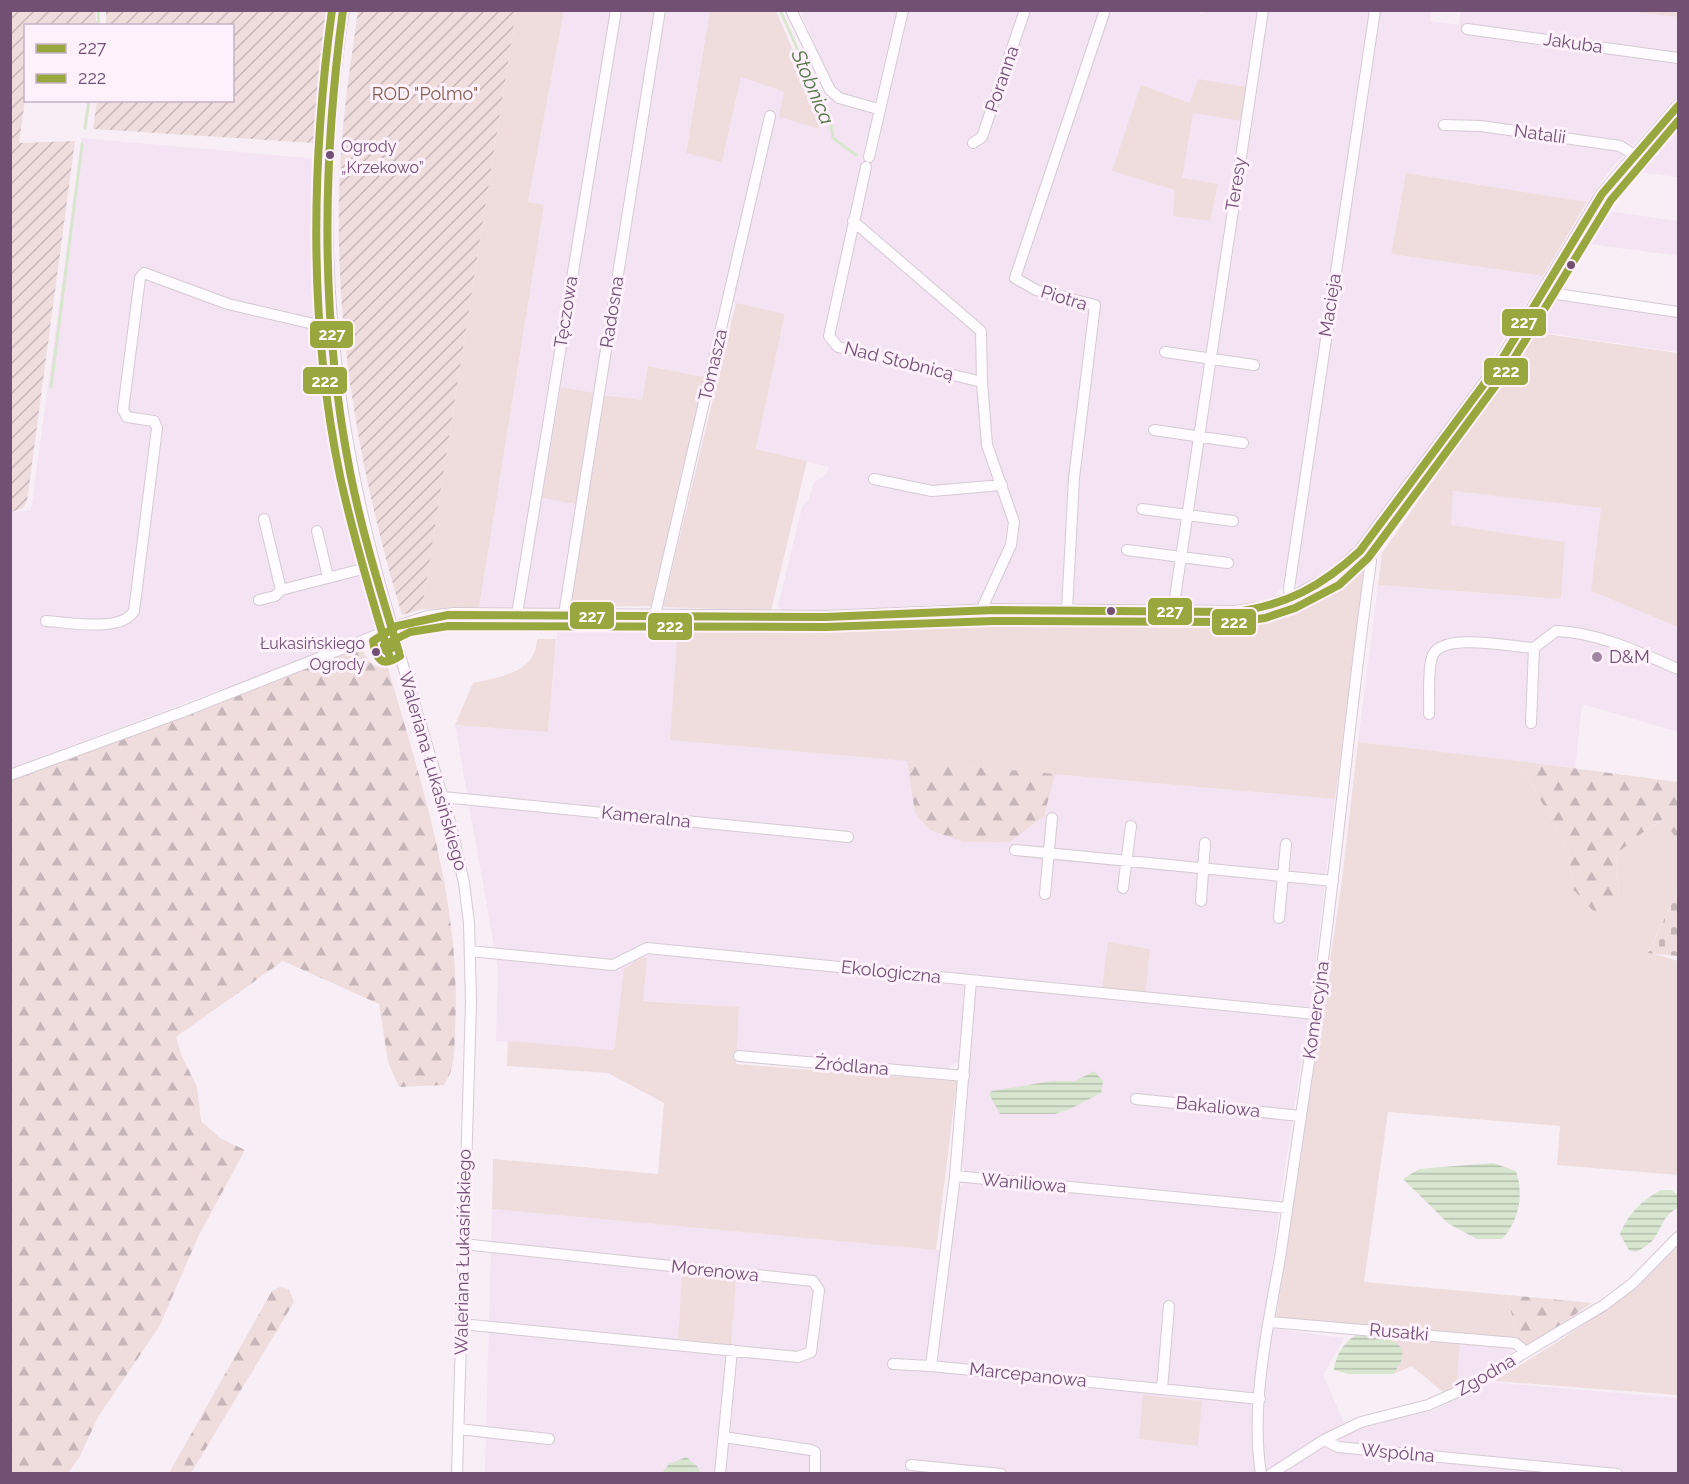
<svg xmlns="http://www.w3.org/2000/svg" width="1689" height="1484" font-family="Raleway,sans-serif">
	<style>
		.residential { fill: #f4e3f2 }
		.grass { fill: #efddde }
		.forest { fill: url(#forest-firs) }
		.cemetery { fill: url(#cemetery-stones) }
		.garden { fill: url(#garden-furrows) }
		.water { fill: url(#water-rules) }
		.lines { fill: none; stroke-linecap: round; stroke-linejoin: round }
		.stream { stroke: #d8e6d0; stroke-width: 3 }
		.minor-casing { stroke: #d5cad4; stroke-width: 12 }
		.tertiary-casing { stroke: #d5cad4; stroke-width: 14 }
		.minor { stroke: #fefcfe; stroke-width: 10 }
		.tertiary { stroke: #fefcfe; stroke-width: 12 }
		.bus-1-casing { stroke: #fef1fb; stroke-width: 12 }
		.bus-2-casing { stroke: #fef1fb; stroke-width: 12 }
		.bus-1 { stroke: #98a73e; stroke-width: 8 }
		.bus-2 { stroke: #98a73e; stroke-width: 8 }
		.bus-dot { fill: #725074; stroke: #fef1fb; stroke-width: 2 }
		.poi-dot { fill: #a187a2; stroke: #fef1fb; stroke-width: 2 }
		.labels { text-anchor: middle; stroke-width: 6; stroke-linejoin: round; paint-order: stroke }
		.bus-label { font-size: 16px; fill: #725074; stroke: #fef1fb; text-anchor: start }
		.street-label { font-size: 18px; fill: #725074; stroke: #fef1fb }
		.park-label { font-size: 18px; fill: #845e4e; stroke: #fef1fb }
		.poi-label { font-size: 18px; fill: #725074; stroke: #fef1fb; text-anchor: start }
		.water-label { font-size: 20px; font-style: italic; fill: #517744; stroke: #fef1fb }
		.line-badge { stroke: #fef1fb; stroke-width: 2 }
		.badge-label { font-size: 16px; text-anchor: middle; font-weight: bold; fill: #fff }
	</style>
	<defs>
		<pattern id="forest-firs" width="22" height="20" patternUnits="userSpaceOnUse" patternTransform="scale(1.5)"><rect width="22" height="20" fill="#efddde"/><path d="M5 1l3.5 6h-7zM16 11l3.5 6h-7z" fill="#c6b6b9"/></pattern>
		<pattern id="cemetery-stones" width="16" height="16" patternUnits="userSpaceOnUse" patternTransform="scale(1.5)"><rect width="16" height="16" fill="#efddde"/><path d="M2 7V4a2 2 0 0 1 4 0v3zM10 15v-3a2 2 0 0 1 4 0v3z" fill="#c6b6b9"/></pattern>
		<pattern id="garden-furrows" width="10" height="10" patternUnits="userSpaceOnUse" patternTransform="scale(1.5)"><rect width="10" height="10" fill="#efddde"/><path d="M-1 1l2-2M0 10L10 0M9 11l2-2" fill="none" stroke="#c6b6b9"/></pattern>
		<pattern id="water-rules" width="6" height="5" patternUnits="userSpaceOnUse" patternTransform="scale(1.5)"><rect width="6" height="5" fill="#d8e6d0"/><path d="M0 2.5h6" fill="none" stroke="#b4bdad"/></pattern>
	</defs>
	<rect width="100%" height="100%" fill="#f8eef6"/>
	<path class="residential" d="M 1194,10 L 1203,14 L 1204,10 L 1431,10 L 1430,21 L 1459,25 L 1461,10 L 1626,10 L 1678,17 L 1678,95 L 1610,170 L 1587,202 L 1406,173 L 1391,254 L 1543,276 L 1485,369 L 1381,513 L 1340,562 L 1299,587 L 1295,584 L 1280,589 L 1275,596 L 1246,605 L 931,605 L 834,611 L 782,610 L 778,606 L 802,507 L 809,499 L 814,482 L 826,475 L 829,467 L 756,449 L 785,315 L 727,301 L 709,378 L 649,366 L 642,400 L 595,393 L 560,608 L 479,608 L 544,206 L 528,203 L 564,11 L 710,11 L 686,153 L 722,162 L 741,77 L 784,92 L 820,128 L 830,78 L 800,11 Z
		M 1676,131 L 1678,131 L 1678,177 L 1637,172 Z
		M 82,138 L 317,159 L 315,329 L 323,384 L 351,521 L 378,631 L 11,768 L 11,512 L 31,510 Z
		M 1609,211 L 1678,221 L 1678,256 L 1584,243 L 1603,214 Z
		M 1558,299 L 1678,315 L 1678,352 L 1532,331 L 1549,303 Z
		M 1453,491 L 1602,508 L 1592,591 L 1678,627 L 1678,732 L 1582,704 L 1575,768 L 1358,742 L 1378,585 L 1560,599 L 1565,542 L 1450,525 Z
		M 558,625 L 678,625 L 671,740 L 1335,799 L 1311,1000 L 1281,1193 L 1265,1327 L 1344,1338 L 1323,1375 L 1349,1434 L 1380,1422 L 1435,1410 L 1488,1382 L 1678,1398 L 1678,1473 L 485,1473 L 492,1209 L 950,1251 L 957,1189 L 963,1184 L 965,1170 L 960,1163 L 969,1065 L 955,1063 L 948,1069 L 736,1051 L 739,1007 L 620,999 L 614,1050 L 496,1041 L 498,969 L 455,725 L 548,732 Z
		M 1460,1343 L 1510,1347 L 1512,1353 L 1466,1381 L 1457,1380 Z"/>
	<path class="grass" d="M 516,11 L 564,11 L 528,202 L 544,205 L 479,608 L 422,609 Z
		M 710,11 L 776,11 L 822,117 L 820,129 L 779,117 L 784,92 L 741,77 L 722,162 L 686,153 Z
		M 1626,11 L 1678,11 L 1678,17 Z
		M 1198,79 L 1246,87 L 1241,121 L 1193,113 L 1182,178 L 1218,184 L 1210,221 L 1173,216 L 1175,190 L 1112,171 L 1141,85 L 1190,103 Z
		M 1406,173 L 1587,202 L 1543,276 L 1391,254 Z
		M 736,303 L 785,314 L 756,449 L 807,461 L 771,611 L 663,607 Z
		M 1532,332 L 1678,353 L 1678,627 L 1591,591 L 1601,508 L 1453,491 L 1451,525 L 1565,542 L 1561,599 L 1378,585 L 1382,553 L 1512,367 Z
		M 648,366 L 709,378 L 653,606 L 570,607 L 605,395 L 642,400 Z
		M 561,387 L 594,393 L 577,504 L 542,498 Z
		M 1362,566 L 1365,571 L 1335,799 L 670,740 L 678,625 L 865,628 L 1017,621 L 1238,625 C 1285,619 1327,598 1362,566 Z
		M 390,637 L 393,654 L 386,657 L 381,655 L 377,641 L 379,638 Z
		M 537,639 L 556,639 L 548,732 L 455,725 L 473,683 C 500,677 536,673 537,639 Z
		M 1358,742 L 1519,761 L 1569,852 L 1572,888 L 1619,895 L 1616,854 L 1646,830 L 1665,819 L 1678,842 L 1678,891 L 1648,952 L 1678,961 L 1678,1175 L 1557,1165 L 1560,1126 L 1388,1112 L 1364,1282 L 1507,1295 L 1518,1340 L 1276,1318 L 1341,888 Z
		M 1108,942 L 1150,949 L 1146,992 L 1102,988 Z
		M 641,957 L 647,958 L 643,1001 L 739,1007 L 736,1064 L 957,1081 L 936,1250 L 492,1209 L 493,1159 L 658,1174 L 664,1103 L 608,1073 L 507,1066 L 508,1041 L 614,1050 L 624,969 Z
		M 1678,1246 L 1678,1395 L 1494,1381 C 1561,1340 1625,1302 1678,1246 Z
		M 682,1275 L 736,1279 L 731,1345 L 678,1339 Z
		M 1387,1337 L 1460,1343 L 1457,1380 L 1466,1381 L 1444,1393 L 1412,1366 L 1393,1374 L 1399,1367 Z
		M 1143,1395 L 1202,1401 L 1198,1446 L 1139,1439 Z"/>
	<path class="forest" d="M 361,646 C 368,661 371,668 388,668 C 422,785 462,905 455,1029 C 454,1050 456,1068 444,1085 L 399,1087 L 388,1062 L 379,1004 L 283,961 L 176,1037 L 181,1054 L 197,1087 L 201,1121 L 220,1138 L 245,1150 L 199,1235 L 159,1327 L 98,1417 L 79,1458 L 68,1473 L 11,1474 L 11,779 Z
		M 907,761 L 1055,774 L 1044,816 L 1010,842 L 963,842 L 930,830 L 915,813 Z
		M 1519,761 L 1678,782 L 1678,842 L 1664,819 L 1646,830 L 1616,854 L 1619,895 L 1595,913 L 1572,888 L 1569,852 Z
		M 280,1287 L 289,1289 L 294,1302 L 191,1473 L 169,1473 L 272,1291 Z
		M 1507,1295 L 1592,1303 L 1528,1346 L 1518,1340 Z"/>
	<path class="cemetery" d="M 1678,891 L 1678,956 L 1648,953 Z"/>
	<path class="garden" d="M 11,10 L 95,11 L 97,25 L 26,26 L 26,93 L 19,143 L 75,141 L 27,501 L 23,508 L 11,512 Z
		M 106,11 L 330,11 L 314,143 L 93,129 L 97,101 L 232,100 L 232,26 L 106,25 Z
		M 358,11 L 516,11 L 422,609 L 402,615 C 356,463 329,301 342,142 C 345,98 352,54 358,11 Z"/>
	<path class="water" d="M 1094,1071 L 1103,1081 L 1101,1093 L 1070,1109 L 1055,1114 L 1000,1114 L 989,1094 L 992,1091 L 1052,1081 L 1075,1081 Z
		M 1493,1163 L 1516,1171 C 1524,1195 1519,1221 1502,1239 L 1477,1239 L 1449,1224 L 1403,1179 L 1419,1169 Z
		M 1661,1190 L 1671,1190 L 1678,1195 L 1678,1208 C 1664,1214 1663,1225 1655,1237 C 1651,1244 1643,1248 1636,1252 L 1629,1250 L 1620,1234 C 1628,1214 1642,1200 1661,1190 Z
		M 1357,1334 C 1381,1336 1421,1340 1393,1374 L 1349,1374 L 1334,1370 C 1336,1353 1344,1343 1357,1334 Z
		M 686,1457 L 698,1467 L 700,1473 L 662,1473 L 669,1464 Z"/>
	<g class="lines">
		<path class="stream" d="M 98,10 L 99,26
			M 780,10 L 831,124 L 833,138 L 856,155
			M 85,128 L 89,100
			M 51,387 L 82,144"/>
		<g class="minor-casing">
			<path id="minor" d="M 791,10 L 830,90 L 839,98 L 878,109
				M 1467,29 L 1678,58
				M 1444,125 L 1481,126 L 1620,146 L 1634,155
				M 973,143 L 982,137 L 1025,10
				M 869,157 L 903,10
				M 866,167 L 829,336 L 838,347 L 982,382 L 987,445 L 1014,522 L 1011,545 L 984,604 L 984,610
				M 853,221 L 981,331 L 982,382
				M 1545,288 L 1557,294 L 1678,312
				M 1165,352 L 1254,365
				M 1154,430 L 1243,443
				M 874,479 L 932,491 L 1002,485
				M 1142,509 L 1233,521
				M 264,519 L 281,590
				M 317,531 L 328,577
				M 1127,550 L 1228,563
				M 1290,599 L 1289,588 L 1375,10
				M 259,600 L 275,596 L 281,590 L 374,566
				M 1067,610 L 1074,478 L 1095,305 L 1036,290 L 1015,278 L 1105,10
				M 1173,611 L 1263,10
				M 517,614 L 616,10
				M 564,614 L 660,10
				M 655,615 L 770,116
				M 46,621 C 69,622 121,633 134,611 L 157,428 L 154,421 L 127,417 L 123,410 L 140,278 L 144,273 L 228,304 L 331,328
				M 1429,714 C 1430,697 1427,674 1432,657 C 1440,631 1512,647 1534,648 L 1556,631 C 1597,632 1641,653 1678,669
				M 1531,723 L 1534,648
				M 10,775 L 182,712 L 392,629 L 451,825 L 464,883 L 469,923 L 471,1002 L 457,1474
				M 443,797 L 848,837
				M 1015,850 L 1333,881
				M 1123,888 L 1131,826
				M 1045,894 L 1052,818
				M 1201,901 L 1205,843
				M 1279,918 L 1286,844
				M 470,951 L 613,965 L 647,948 L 1315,1014
				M 739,1056 L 964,1076
				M 1136,1099 L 1300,1116
				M 955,1176 L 1287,1208
				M 1269,1322 L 1515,1343 L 1526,1352
				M 461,1324 L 798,1357 L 811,1352 L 819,1290 L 813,1281 L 463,1244
				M 893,1364 L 931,1366 L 1260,1399
				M 931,1366 L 955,1176 L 971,980
				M 1162,1389 L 1169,1306
				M 459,1429 L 549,1439
				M 724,1437 L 811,1450 L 815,1452 L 815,1474
				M 1324,1440 L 1338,1447 L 1617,1474
				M 911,1465 L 1001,1474
				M 720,1474 L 732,1350
				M 1261,1474 C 1250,1406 1268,1325 1280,1258 C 1291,1188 1301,1118 1311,1048 C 1335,886 1348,723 1371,561 L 1364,547
				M 1271,1474 L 1324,1440 L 1361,1422 L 1428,1405 L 1466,1388 L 1604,1305 L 1633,1283 L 1678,1237"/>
		</g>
		<g class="tertiary-casing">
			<path id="tertiary" d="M 343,10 C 309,225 329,422 392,629 L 428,617 L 454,614 L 825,617 L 994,610 L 1235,612 L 1263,608 L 1290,599 L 1333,576 L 1360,551 L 1499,364 L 1602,194 L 1678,106"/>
		</g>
		<use href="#minor" class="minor"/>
		<use href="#tertiary" class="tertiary"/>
		<g class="bus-1-casing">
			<path id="bus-1" d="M 343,10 C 322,164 320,319 350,472 C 362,533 381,593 399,652
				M 400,656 C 382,668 376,660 373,641 L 397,626 L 448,615 L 825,617 L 994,610 L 1235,612 C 1287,605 1322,586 1360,551 L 1499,364 L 1602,194 L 1678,106"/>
		</g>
		<g class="bus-2-casing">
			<path id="bus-2" d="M 332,10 C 311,165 308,322 340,476 C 353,536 371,596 389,655
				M 394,647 L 386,651 L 384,645 L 410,632 L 448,626 L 825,627 L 994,621 L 1235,622 L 1265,618 L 1295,608 L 1339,585 L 1368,558 L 1507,370 L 1611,200 L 1678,121"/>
		</g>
		<use href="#bus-1" class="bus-1"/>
		<use href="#bus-2" class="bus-2"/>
	</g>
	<g class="bus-dot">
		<circle cx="330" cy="155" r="5"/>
		<circle cx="1571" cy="265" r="5"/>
		<circle cx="1111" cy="611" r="5"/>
		<circle cx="376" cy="652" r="5"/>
	</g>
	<circle class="poi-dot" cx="1597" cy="657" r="6"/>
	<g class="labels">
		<g class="bus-label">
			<text x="341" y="152">Ogrody<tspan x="341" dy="21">„Krzekowo”</tspan></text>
			<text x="365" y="649" text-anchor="end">Łukasińskiego<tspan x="365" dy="21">Ogrody</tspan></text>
		</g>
		<g class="street-label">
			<text transform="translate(1573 43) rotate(8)" y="6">Jakuba</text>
			<text transform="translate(1002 79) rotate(-71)" y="6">Poranna</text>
			<text transform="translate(1540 134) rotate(8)" y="6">Natalii</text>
			<text transform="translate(1236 184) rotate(-81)" y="6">Teresy</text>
			<text transform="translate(1064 298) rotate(17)" y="6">Piotra</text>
			<text transform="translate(1330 305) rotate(-81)" y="6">Macieja</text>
			<text transform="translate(566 312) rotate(-81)" y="6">Tęczowa</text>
			<text transform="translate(612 312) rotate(-81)" y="6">Radosna</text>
			<text transform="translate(899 361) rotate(14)" y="6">Nad Stobnicą</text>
			<text transform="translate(713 365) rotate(-77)" y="6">Tomasza</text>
			<text transform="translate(433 771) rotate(74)" y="6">Waleriana Łukasińskiego</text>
			<text transform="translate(646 817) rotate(6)" y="6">Kameralna</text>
			<text transform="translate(891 972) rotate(6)" y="6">Ekologiczna</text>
			<text transform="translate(1316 1010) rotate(-82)" y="6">Komercyjna</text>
			<text transform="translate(852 1066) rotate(5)" y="6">Źródlana</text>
			<text transform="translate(1218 1107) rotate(6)" y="6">Bakaliowa</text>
			<text transform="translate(1024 1183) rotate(5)" y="6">Waniliowa</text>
			<text transform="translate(463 1252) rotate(-89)" y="6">Waleriana Łukasińskiego</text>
			<text transform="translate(715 1271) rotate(6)" y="6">Morenowa</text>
			<text transform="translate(1399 1332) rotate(5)" y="6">Rusałki</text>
			<text transform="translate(1028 1375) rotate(6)" y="6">Marcepanowa</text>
			<text transform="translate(1486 1375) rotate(-30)" y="6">Zgodna</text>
			<text transform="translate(1398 1453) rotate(5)" y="6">Wspólna</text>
		</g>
		<g class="park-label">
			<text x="425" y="100">ROD "Polmo"</text>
		</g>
		<g class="poi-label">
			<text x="1609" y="663">D&amp;M</text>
		</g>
		<g class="water-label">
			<text transform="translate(813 87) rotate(67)" y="7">Stobnica</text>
		</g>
	</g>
	<g class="line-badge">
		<rect x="1501" y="308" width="46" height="29" rx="6" fill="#98a73e"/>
		<rect x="309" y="320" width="45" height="29" rx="6" fill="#98a73e"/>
		<rect x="1483" y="357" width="46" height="29" rx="6" fill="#98a73e"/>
		<rect x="302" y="366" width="46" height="29" rx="6" fill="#98a73e"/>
		<rect x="1147" y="597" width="46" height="29" rx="6" fill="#98a73e"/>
		<rect x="569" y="601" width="46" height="29" rx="6" fill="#98a73e"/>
		<rect x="1211" y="608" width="46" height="28" rx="6" fill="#98a73e"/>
		<rect x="647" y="612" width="46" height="29" rx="6" fill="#98a73e"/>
	</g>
	<g class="badge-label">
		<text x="1524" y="328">227</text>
		<text x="332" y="340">227</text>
		<text x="1506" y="377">222</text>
		<text x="325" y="387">222</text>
		<text x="1170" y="617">227</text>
		<text x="592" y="622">227</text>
		<text x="1234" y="628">222</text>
		<text x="670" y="632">222</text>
	</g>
	<rect width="1689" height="1484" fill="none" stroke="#725074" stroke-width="24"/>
	<rect x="24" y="24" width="210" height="78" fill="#fef1fb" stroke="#c6b1c5" stroke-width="1.5"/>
	<rect x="36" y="44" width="30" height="9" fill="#98a73e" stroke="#c6b1c5" stroke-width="1.5"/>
	<text x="78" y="54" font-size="18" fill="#725074">227</text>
	<rect x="36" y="74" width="30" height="9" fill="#98a73e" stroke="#c6b1c5" stroke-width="1.5"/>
	<text x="78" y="84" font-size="18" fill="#725074">222</text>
</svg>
